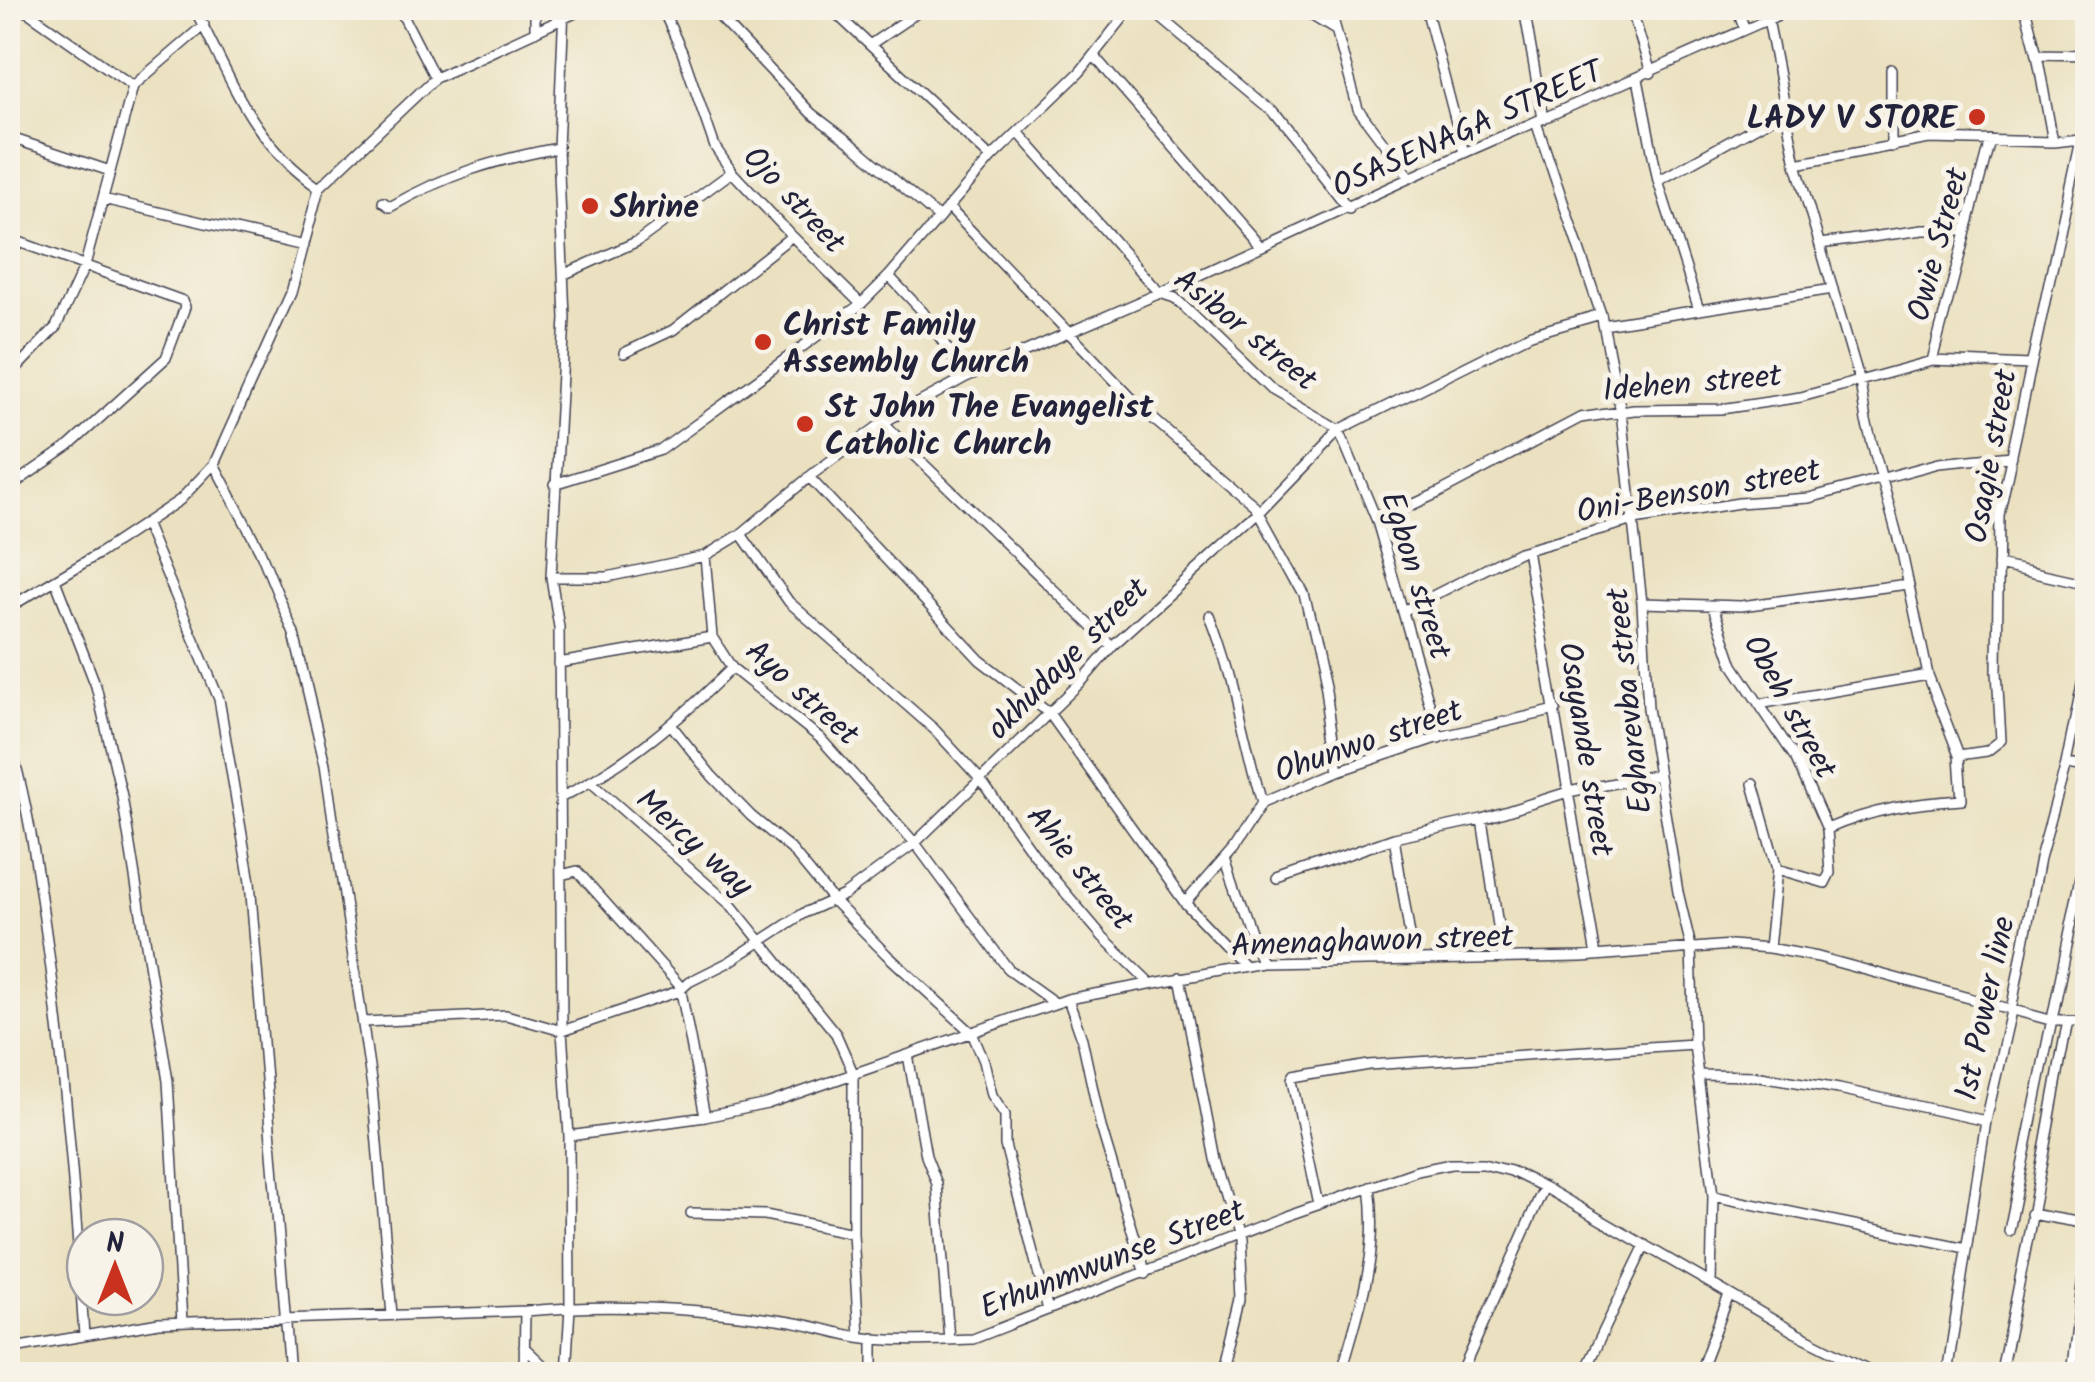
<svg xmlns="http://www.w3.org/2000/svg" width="2095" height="1382" font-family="Kalam,sans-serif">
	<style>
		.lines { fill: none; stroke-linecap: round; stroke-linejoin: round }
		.street-casing { stroke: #403f4f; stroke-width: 12 }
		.street { stroke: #fff; stroke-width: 9 }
		.poi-dot { fill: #c8321e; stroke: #f7f3e8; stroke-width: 4 }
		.labels { text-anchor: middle; stroke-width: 10; stroke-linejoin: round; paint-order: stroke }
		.poi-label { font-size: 32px; font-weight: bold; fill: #22223b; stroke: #f7f3e8; text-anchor: start }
		.street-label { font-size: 32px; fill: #22223b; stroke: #f7f3e8 }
	</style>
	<rect width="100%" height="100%" fill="#f7f3e8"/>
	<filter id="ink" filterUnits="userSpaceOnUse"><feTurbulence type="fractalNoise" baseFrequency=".01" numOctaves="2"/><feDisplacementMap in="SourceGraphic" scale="20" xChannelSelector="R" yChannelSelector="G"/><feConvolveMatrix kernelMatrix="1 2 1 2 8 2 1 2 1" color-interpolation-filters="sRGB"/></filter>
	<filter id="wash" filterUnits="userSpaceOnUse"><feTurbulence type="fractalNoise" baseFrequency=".0048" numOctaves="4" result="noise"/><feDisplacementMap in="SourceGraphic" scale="40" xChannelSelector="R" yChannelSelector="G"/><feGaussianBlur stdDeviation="2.25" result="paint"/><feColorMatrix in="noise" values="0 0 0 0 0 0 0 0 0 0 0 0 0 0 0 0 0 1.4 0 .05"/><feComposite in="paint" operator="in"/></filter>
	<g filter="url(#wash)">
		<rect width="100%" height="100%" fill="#ebe1c0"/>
	</g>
	<g filter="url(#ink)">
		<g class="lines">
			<g class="street-casing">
				<path id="street" d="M 22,8 L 133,86
					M 194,8 C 232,79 250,141 319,188
					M 399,8 L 435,78
					M 564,8 L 558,148 L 565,318 L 551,577 L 559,627 L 562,1031 L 569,1136 L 570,1307 L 566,1374
					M 662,8 L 682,52 L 715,147 L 732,172 L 792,236 L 861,304
					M 711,8 L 811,113 L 857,148 L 938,217
					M 830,8 L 991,158
					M 1149,8 L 1272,111 L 1349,209
					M 1299,8 L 1335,30
					M 1330,8 L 1358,109 L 1410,178
					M 1426,8 L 1464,153
					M 1524,8 L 1543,119
					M 1631,8 L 1651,73
					M 1737,8 L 1744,27
					M 2025,8 L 2037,54 L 2053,142
					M 535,32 L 535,8
					M 871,44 L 924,8
					M 2037,54 L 2088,55
					M 1094,56 L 1260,246
					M 1891,69 L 1891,147
					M 1638,79 L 1658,181 L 1699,310
					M 1536,122 L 1601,314 L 1621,412 L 1642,603 L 1648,708 L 1678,892 L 1691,947 L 1694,1044 L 1713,1196 L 1711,1284
					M 1018,132 L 1160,293 L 1175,298 L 1273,392 L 1339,430 L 1377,521 L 1439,738
					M 8,137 L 110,171
					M 1796,164 L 1929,139 L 2053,142 L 2088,138
					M 1658,181 L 1786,110
					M 319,188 L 435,78 L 586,8
					M 103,199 L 304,246
					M 383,202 L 390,207 C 447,174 494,160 558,148
					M 948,207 L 1144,411 L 1256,507 L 1304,594 L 1326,692 L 1338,771
					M 8,238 L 183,301 L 185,307 L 166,358 L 69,446 L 8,488
					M 1820,244 L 1923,230 L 1964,230
					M 565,274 L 638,241 L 732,172
					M 889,276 L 923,312 L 966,377
					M 1603,325 L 1833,289
					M 624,353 L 673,330 L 792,236
					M 1932,361 L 1990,140
					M 8,377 L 56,327 L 85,265 L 133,86 L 204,25
					M 884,422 L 901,442 L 1112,646
					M 214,464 L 260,551 L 294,634 L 325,764 L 372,1087 L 392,1315
					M 809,477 L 980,660 L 1049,713 L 1185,903 L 1245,966
					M 554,484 L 661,450 L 861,304 L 889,276 L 991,158 L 1080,72 L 1131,8
					M 1377,521 L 1436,494 L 1580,418 L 1634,410 L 1721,409 L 1801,397 L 1932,361 L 2031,365
					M 145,523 L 219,699 L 250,882 L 290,1374
					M 741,534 L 789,602 L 935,730 L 980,779 L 1041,864 L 1103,937 L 1149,982
					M 1527,550 L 1596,956
					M 705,556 L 712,637 L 732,668 L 820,738 L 915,843 L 1009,970 L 1055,1003
					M 1998,565 L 2088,585
					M 551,577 L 607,577 L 705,556 L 741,534 L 814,473 L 884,422 L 966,377 L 1160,293 L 1464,153 L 1794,8
					M 55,580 L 96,686 L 122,796 L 168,1081 L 182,1322
					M 1642,603 L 1741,606 L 1908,584
					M 1713,607 L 1733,665 L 1796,759 L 1827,829 C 1873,809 1914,803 1962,800 L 1959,755 L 1928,675 L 1902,553 L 1866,421 L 1860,382 L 1796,164 L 1768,19
					M 8,608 L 100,553 L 180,500 L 214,464 L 291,293 L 319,188
					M 1405,610 L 1519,552 L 1634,520 L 1739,503 L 1809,498 L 1939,463 L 2012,456
					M 1210,616 C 1234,676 1244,740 1262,803
					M 559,663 L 712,637
					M 1759,704 L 1928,675
					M 672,726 L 712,776 L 751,816 L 791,849 L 832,899 L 886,954 L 972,1033 L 984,1061 L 992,1095 L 1005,1115 L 1005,1145 L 1048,1310
					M 8,737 C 29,805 38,876 48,947 C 66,1076 76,1206 84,1336
					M 1959,755 L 1987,751 L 2001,740 L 1997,671 L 1999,515 L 2080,139
					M 2066,764 L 2088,767
					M 592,783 L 732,906 L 836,1034 L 854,1075
					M 1753,784 L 1777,869 L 1769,948
					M 560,798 C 627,765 680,719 732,668
					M 1482,819 L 1503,959
					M 1394,838 L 1414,960
					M 1225,857 L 1262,963
					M 1777,869 L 1825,883 L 1830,873 L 1827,829
					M 561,875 L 577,871 L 680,986 L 705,1117
					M 1278,879 L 1394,838 L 1482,819 L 1568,792 L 1657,775
					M 1185,903 L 1233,848 L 1262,803 L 1338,771 L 1439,737 L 1556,710
					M 1180,977 L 1215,1159 L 1239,1242 L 1242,1299 L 1224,1374
					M 1068,999 L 1082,1039 L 1101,1127 L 1145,1274
					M 364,1022 L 506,1015 L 562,1031 L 679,991 L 689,982 L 729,962 L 804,913 L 844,895 L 915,843 L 1083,680 L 1112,646 L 1258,514 L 1339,430 L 1531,334 L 1601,314
					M 908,1055 L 926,1156 L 937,1184 L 949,1340
					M 853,1075 L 853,1233 L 859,1337
					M 1699,1075 L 1760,1076 L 1839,1089 L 1986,1121
					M 569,1136 L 705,1117 L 767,1104 L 1068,999 L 1262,963 L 1582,957 L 1731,945 L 1769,948 L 1818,957 L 2050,1020 L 2088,1020
					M 1713,1196 L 1966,1248
					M 1319,1205 L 1293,1082 L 1295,1078 L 1369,1065 L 1694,1044
					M 691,1213 L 765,1215 L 853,1233
					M 2031,1214 L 2088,1224
					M 2009,1231 L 2088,842
					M 873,1338 L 873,1374
					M 524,1347 L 543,1365 L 564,1374
					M 8,1349 L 159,1323 L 525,1311 C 611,1303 698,1308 784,1321 C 809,1324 833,1333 858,1337 C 896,1343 935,1340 973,1339 L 1283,1218 L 1417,1171 L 1451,1164 L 1483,1164 L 1511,1171 L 1544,1187 L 1796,1333 L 1877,1374
					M 524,1374 L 525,1311
					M 1341,1374 C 1359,1309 1380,1256 1370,1187
					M 1461,1374 L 1544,1187
					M 1583,1374 L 1645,1245
					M 1699,1374 L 1729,1295
					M 1947,1374 L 1986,1121 L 2011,1011 L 2040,858 L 2066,764 L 2088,655
					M 2000,1374 C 2027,1257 2045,1138 2068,1020
					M 2071,1374 L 2088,1238"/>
			</g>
			<use href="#street" class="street"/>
		</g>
	</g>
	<g class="poi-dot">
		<circle cx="1977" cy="117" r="10"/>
		<circle cx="590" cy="206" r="10"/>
		<circle cx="763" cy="342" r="10"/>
		<circle cx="805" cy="424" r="10"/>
	</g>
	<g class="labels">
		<g class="poi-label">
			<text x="1957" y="128" text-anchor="end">LADY V STORE</text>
			<text x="610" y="217">Shrine</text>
			<text x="783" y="335">Christ Family<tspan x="783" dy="37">Assembly Church</tspan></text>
			<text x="825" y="417">St John The Evangelist<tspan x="825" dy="37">Catholic Church</tspan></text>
		</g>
		<g class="street-label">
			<text transform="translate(1467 128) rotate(-24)" y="11">OSASENAGA STREET</text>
			<text transform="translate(795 199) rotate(47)" y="11">Ojo street</text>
			<text transform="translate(1937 244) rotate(-75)" y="11">Owie Street</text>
			<text transform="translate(1246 329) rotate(39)" y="11">Asibor street</text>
			<text transform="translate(1692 382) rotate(-5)" y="11">Idehen street</text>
			<text transform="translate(1990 456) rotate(-80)" y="11">Osagie street</text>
			<text transform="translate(1698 490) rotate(-10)" y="11">Oni-Benson street</text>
			<text transform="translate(1417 575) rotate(73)" y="11">Egbon street</text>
			<text transform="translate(1067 658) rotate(-45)" y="11">okhudaye street</text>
			<text transform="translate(803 692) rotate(42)" y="11">Ayo street</text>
			<text transform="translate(1628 701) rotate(-96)" y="11">Egharevba street</text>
			<text transform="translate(1791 706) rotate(61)" y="11">Obeh street</text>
			<text transform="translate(1368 740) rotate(-19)" y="11">Ohunwo street</text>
			<text transform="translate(1587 749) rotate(81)" y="11">Osayande street</text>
			<text transform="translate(695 842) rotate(42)" y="11">Mercy way</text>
			<text transform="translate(1081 867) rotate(51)" y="11">Ahie street</text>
			<text transform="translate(1372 940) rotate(-2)" y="11">Amenaghawon street</text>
			<text transform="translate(1984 1008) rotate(-78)" y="11">1st Power line</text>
			<text transform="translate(1112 1258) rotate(-21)" y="11">Erhunmwunse Street</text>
		</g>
	</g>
	<rect width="2095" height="1382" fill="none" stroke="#f7f3e8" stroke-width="40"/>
	<g transform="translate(115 1267)"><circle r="48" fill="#f7f3e8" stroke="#a29fa3" stroke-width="2.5"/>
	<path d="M0-8L18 38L0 25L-18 38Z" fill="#c8321e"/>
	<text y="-15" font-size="28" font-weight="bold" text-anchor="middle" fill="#22223b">N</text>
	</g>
</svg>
